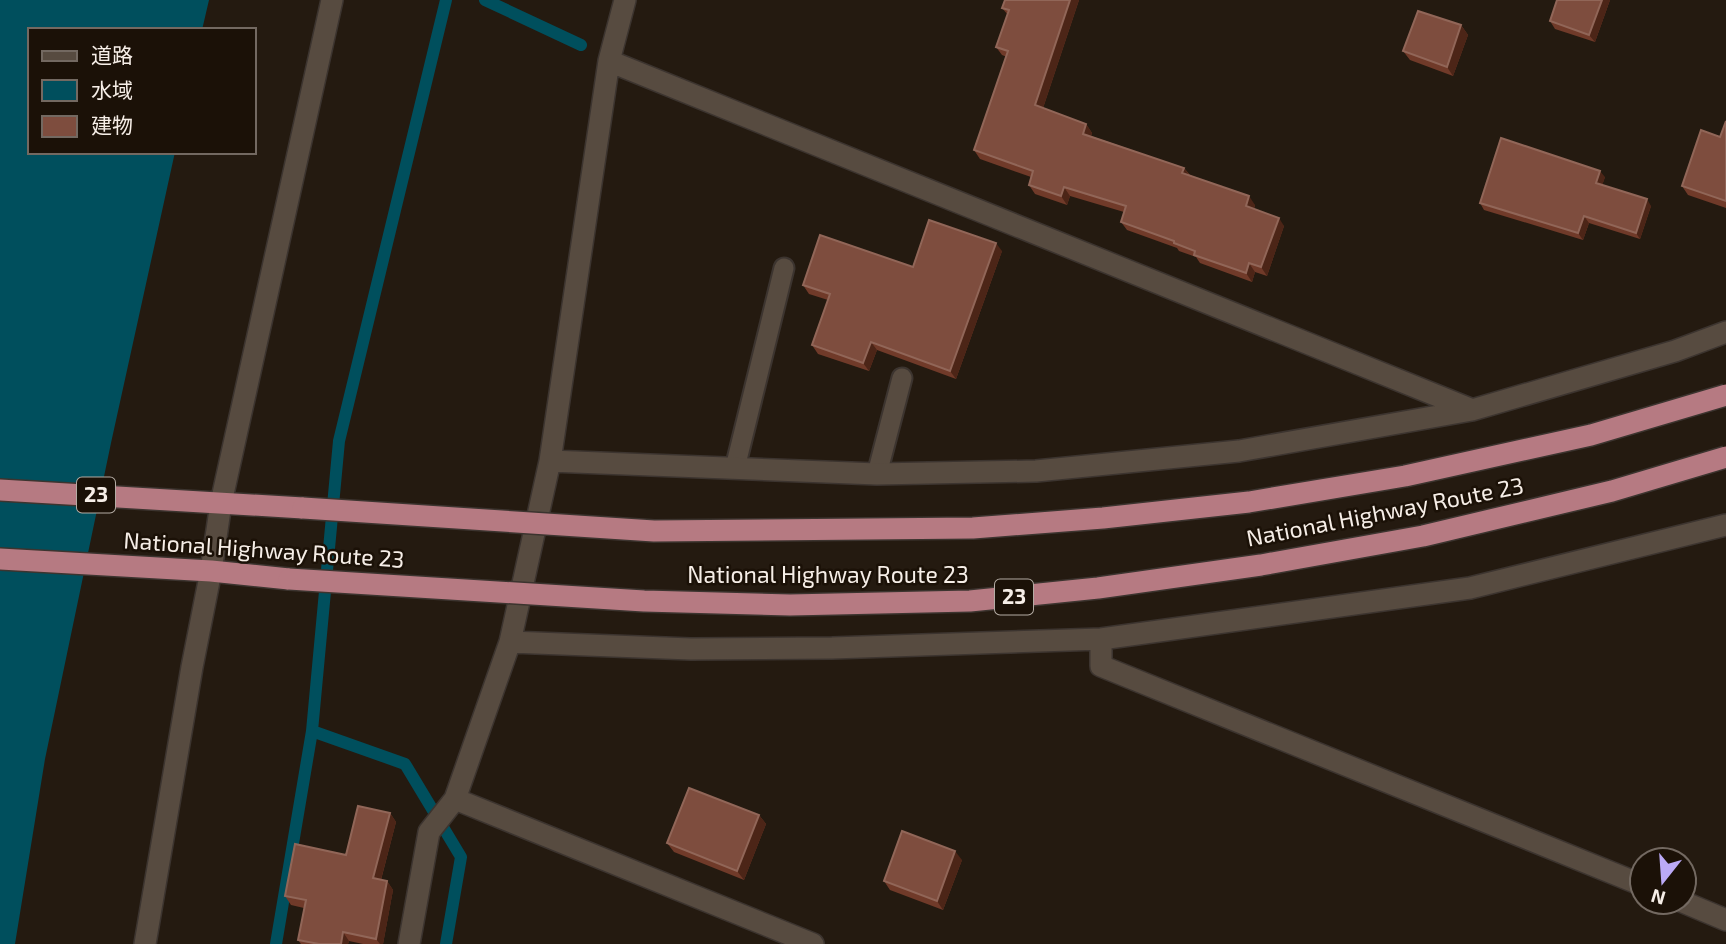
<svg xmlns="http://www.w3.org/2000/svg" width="1726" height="944" font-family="'Exo 2','Noto Sans JP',sans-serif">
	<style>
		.water { fill: #004f5d }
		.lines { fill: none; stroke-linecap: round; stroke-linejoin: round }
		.stream { stroke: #004f5d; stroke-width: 12 }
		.service-casing { stroke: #3c342f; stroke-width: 23 }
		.minor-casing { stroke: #3c342f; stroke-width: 24 }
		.tertiary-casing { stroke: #3c342f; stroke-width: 24 }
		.trunk-casing { stroke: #3c342f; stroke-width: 24 }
		.service { stroke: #574b40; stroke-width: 19 }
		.minor { stroke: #574b40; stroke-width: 21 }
		.tertiary { stroke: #574b40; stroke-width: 21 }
		.trunk { stroke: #b67a82; stroke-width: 21 }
		.trunk-bridge-casing { stroke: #3c342f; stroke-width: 24; stroke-linecap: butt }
		.trunk-bridge { stroke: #b67a82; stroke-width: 21 }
		.wall { fill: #703a29 }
		.shaded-wall { fill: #4c2517 }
		.building { fill: #7e4d3e; stroke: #916658; stroke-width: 2 }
		.labels { text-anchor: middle; stroke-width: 5; stroke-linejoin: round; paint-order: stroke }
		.shield { fill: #1b1107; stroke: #b4aca4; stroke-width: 2 }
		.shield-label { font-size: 21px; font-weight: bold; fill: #f6eee7 }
		.street-label { font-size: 23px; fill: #f6eee7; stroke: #1b1107 }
	</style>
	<rect width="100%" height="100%" fill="#241a10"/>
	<path class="water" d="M 0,0 L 209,0 L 202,30 L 30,30 L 30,152 L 175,152 L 111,443 L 45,759 L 15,944 L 0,944 Z"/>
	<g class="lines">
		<path class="stream" d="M 485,0 L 581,45
			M 312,731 L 405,764 L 461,857 L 446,944
			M 276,944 L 312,731 L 339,441 L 446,0"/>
		<g class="service-casing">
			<path id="service" d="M 735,468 L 784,268
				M 877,474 L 902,378"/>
		</g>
		<g class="minor-casing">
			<path id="minor" d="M 609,61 L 1470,409
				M 550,461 L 609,61 L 625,0
				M 221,503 L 332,0
				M 1101,639 L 1101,666 L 1642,885
				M 510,642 L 691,649 L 832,648 L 1101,639 L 1470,588 L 1726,525
				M 1683,902 L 1726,920
				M 409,944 L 429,832 L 455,799
				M 813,944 L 455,799 L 510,642 L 550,461 L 877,474 L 1036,471 L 1239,451 L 1472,410 L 1675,351 L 1726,332"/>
		</g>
		<g class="tertiary-casing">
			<path id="tertiary" d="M 145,944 L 192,667 L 211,571 L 221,503"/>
		</g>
		<g class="trunk-casing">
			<path id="trunk" d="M 0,490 L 303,508
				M 0,559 L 211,571 L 289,579"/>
		</g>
		<use href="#service" class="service"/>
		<use href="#minor" class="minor"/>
		<use href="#tertiary" class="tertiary"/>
		<use href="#trunk" class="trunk"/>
		<g class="trunk-bridge-casing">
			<path id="trunk-bridge" d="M 303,508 L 654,531 L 973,528 L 1103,518 L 1249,502 L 1405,476 L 1591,435 L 1726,395
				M 289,579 L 644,601 L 790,605 L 970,601 L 1098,588 L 1261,565 L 1423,536 L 1612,491 L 1726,457"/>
		</g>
		<use href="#trunk-bridge" class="trunk-bridge"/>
	</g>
	<path class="wall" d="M 1005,0 L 1079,0 L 1043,108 L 1086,124 L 1092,133 L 1091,136 L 1184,168 L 1190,175 L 1255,205 L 1254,209 L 1284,226 L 1267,276 L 1255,272 L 1252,282 L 1200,263 L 1196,257 L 1179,251 L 1177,248 L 1127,230 L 1121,222 L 1124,212 L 1070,196 L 1067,205 L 1035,194 L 1029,185 L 1031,177 L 980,159 L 974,150 L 1007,57 L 1002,55 L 996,47 L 1008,15 L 1002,8 Z
		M 1610,0 L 1595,42 L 1555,29 L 1550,21 Z
		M 1461,25 L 1468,35 L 1453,76 L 1410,60 L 1403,51 Z
		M 1726,121 L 1726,208 L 1688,195 L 1682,186 L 1720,137 Z
		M 1605,177 L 1602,185 L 1651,206 L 1640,239 L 1589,223 L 1583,240 L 1484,210 L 1480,203 Z
		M 1002,251 L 956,379 L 877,350 L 869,371 L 818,354 L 812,345 L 828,300 L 809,294 L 803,285 Z
		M 390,813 L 396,822 L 381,880 L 387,881 L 393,890 L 383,944 L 363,944 L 349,941 L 348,944 L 301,944 L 298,940 L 304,908 L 291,905 L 285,896 L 346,855 Z
		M 759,815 L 766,824 L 744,880 L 674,852 L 667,843 Z
		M 962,860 L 943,910 L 890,890 L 884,881 Z"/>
	<path class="shaded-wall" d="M 1070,0 L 1079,0 L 1041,114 L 1035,105 Z
		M 1602,0 L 1610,0 L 1595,42 L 1589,35 Z
		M 1461,25 L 1468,35 L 1453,76 L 1447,67 Z
		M 1086,124 L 1092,133 L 1089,142 L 1083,134 Z
		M 1184,168 L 1190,176 L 1182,173 Z
		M 1600,171 L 1605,177 L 1601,189 L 1596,183 Z
		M 1064,187 L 1070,196 L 1067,205 L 1061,196 Z
		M 1249,196 L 1255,205 L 1252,215 L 1246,206 Z
		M 1647,199 L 1651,206 L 1640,239 L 1636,233 Z
		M 1584,216 L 1589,223 L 1583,240 L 1578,233 Z
		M 1279,218 L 1284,226 L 1267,276 L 1261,267 Z
		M 996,243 L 1002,251 L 956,379 L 950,371 Z
		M 1249,263 L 1255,272 L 1252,282 L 1246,273 Z
		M 871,342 L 877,350 L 869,371 L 863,363 Z
		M 390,813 L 396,822 L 379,887 L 373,878 Z
		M 759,815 L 766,824 L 744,880 L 737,871 Z
		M 955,851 L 962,860 L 943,910 L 937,901 Z
		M 387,881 L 393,890 L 383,944 L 380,944 L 376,939 Z
		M 343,932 L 349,941 L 348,944 L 341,944 Z"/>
	<path class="building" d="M 1005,0 L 1070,0 L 1035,105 L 1086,124 L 1083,134 L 1184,168 L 1182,173 L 1249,196 L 1246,206 L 1279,218 L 1261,267 L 1249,263 L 1246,273 L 1194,255 L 1195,251 L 1174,243 L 1174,241 L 1121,222 L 1126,206 L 1064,187 L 1061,196 L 1029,185 L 1033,171 L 974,150 L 1008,51 L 996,47 L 1009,10 L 1002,8 Z
		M 1557,0 L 1602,0 L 1589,35 L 1550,21 Z
		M 1418,11 L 1461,25 L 1447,67 L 1403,51 Z
		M 1726,121 L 1726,201 L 1682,186 L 1701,130 L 1720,137 Z
		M 1501,138 L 1600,171 L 1596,183 L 1647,199 L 1636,233 L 1584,216 L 1578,233 L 1480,203 Z
		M 929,220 L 996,243 L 950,371 L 871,342 L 863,363 L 812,345 L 830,294 L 803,285 L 820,235 L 913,267 Z
		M 689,788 L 759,815 L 737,871 L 667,843 Z
		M 358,806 L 390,813 L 373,878 L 387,881 L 376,939 L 343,932 L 341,944 L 319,944 L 298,940 L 306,900 L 285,896 L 295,844 L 346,855 Z
		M 902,831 L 955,851 L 937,901 L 884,881 Z"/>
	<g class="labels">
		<g class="shield">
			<rect x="77" y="477.5" width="38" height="35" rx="5"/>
			<rect x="995" y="579.5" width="38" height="35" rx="5"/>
		</g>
		<g class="shield-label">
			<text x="96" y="502">23</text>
			<text x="1014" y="604">23</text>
		</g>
		<g class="street-label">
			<text transform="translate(1385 512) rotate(-11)" y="8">National Highway Route 23</text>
			<text transform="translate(264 550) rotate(4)" y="8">National Highway Route 23</text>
			<text x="828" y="583">National Highway Route 23</text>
		</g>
	</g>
	<rect x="28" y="28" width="228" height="126" fill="#1b1107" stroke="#736961" stroke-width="2"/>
	<rect x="42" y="51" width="35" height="10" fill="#574b40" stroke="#736961" stroke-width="2"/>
	<text x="91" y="63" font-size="21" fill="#f6eee7">道路</text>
	<rect x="42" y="80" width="35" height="21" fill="#004f5d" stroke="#736961" stroke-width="2"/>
	<text x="91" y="98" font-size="21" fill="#f6eee7">水域</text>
	<rect x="42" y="116" width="35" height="21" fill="#7e4d3e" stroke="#736961" stroke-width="2"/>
	<text x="91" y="133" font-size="21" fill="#f6eee7">建物</text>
	<g transform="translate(1663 881) rotate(197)"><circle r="33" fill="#1b1107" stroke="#736961" stroke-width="2"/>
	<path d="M0-5L12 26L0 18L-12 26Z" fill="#bbaaf6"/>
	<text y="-10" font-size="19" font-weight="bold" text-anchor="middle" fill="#f6eee7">N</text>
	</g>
</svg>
